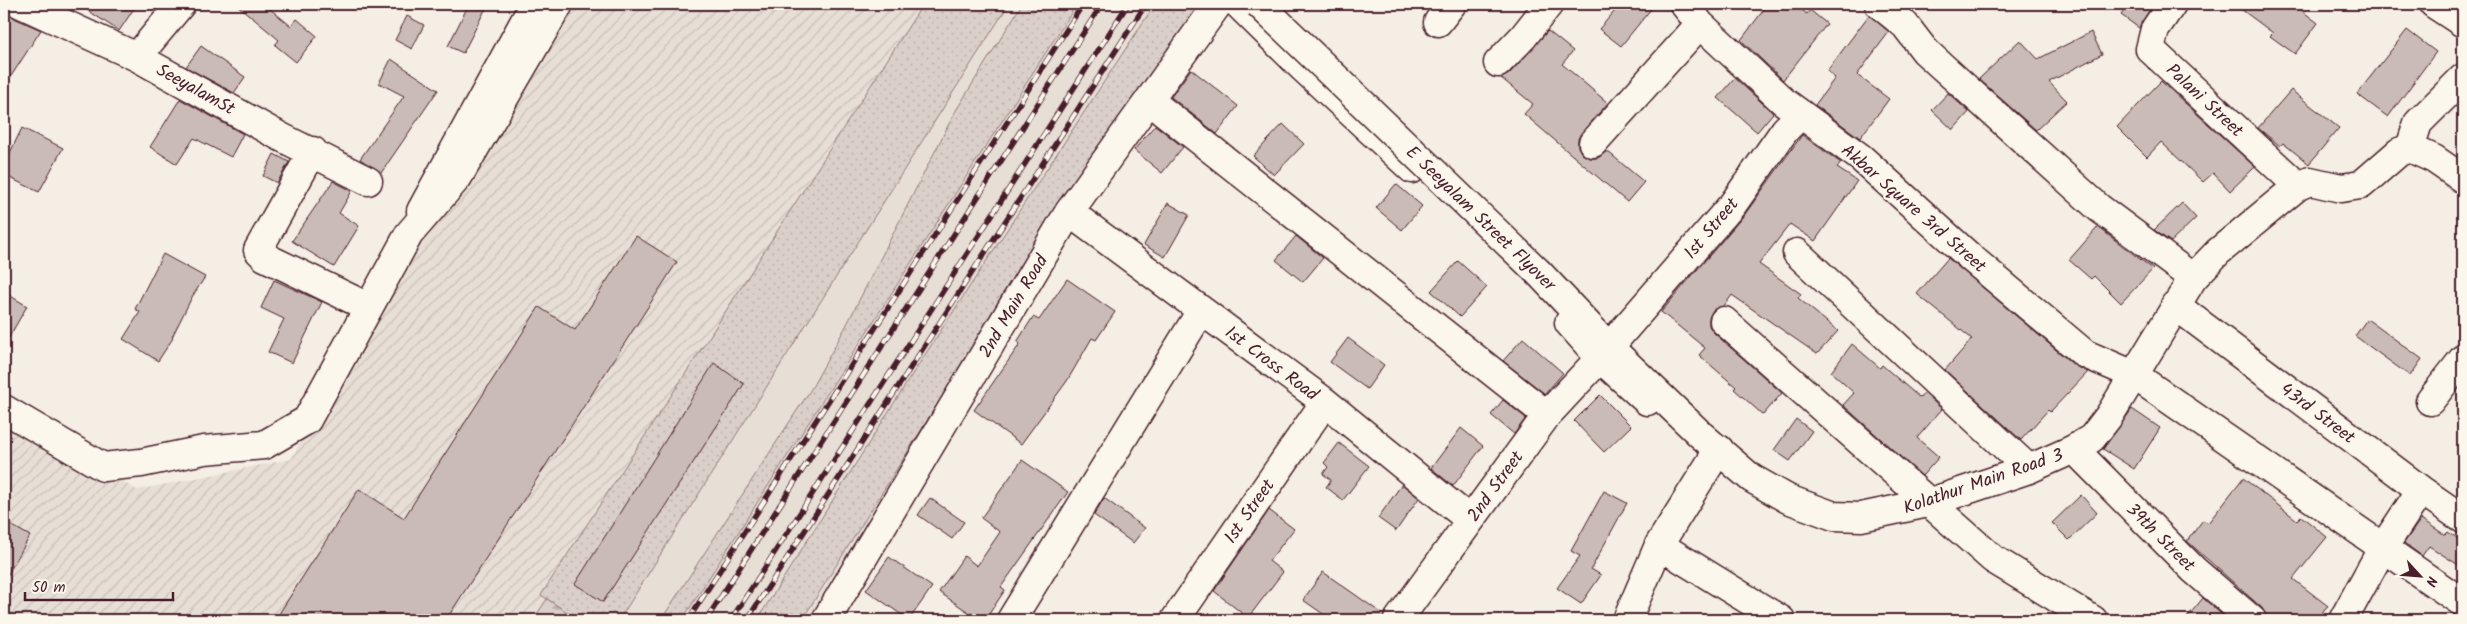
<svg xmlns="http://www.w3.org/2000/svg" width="2467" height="624" font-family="Kalam,sans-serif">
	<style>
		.built { fill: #e7dfd6 }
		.industrial { fill: url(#industrial-furrows) }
		.grass { fill: url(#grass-dots); stroke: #92787a }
		.forest { fill: url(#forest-firs); stroke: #92787a }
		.building { fill: #cabbb6; stroke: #4a1f2b }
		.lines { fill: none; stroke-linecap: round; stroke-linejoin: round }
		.minor-casing { stroke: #4a1f2b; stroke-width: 31 }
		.major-casing { stroke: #4a1f2b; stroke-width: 31 }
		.minor { stroke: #fbf7ec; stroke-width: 28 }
		.major { stroke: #fbf7ec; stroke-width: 28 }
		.rail-casing { stroke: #4a1f2b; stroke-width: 5.5 }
		.rail { stroke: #fbf7ec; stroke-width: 4; stroke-dasharray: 11; stroke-linecap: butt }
		.major-bridge-casing { stroke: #4a1f2b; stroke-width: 31; stroke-linecap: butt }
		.major-bridge { stroke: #fbf7ec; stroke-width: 28 }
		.labels { text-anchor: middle; stroke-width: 4.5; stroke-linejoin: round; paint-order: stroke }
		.street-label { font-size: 18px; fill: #4a1f2b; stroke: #fbf7ec }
	</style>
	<defs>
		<pattern id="industrial-furrows" width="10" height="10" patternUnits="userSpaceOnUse" patternTransform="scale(1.25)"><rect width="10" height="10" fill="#e7dfd6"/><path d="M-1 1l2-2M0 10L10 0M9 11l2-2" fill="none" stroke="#c8bfb8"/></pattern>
		<pattern id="grass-dots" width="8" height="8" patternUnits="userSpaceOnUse" patternTransform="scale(1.25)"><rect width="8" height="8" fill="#dbd0c9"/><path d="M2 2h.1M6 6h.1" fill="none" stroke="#bdb2ad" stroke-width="1.8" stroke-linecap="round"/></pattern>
		<pattern id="forest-firs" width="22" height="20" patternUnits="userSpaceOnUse" patternTransform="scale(1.25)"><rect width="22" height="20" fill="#dbd0c9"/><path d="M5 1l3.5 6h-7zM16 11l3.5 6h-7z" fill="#bdb2ad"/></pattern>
	</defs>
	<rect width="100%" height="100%" fill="#f4eee4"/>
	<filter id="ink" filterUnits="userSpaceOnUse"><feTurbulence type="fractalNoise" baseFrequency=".02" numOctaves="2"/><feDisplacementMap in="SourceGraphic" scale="10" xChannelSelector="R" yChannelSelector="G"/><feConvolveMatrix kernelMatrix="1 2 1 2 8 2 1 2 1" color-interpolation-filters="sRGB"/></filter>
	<g filter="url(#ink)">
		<path class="built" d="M 933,4 L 1197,4 L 808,620 L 528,620 Z"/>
		<path class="industrial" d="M 546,4 L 933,4 L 528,620 L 4,620 L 4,416 L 137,490 L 291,459 Z"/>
		<path class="grass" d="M 923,4 L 1009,4 L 619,620 L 579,620 L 541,595 L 697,356 Z
			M 1022,4 L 1077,4 L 682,620 L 661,620 L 811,389 L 845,328 L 955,112 Z
			M 1155,4 L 1207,4 L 1060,209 L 802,620 L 757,620 L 913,373 Z"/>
		<path class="forest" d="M 547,599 L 579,620 L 533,620 Z"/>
		<path class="building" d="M 78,4 L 137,4 L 119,31 Z
			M 236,4 L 264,4 L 291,26 L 297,19 L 317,36 L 296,62 L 275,45 L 279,40 Z
			M 469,4 L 488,4 L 463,53 L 448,46 Z
			M 1621,4 L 1655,4 L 1621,46 L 1599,29 Z
			M 1768,4 L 1794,4 L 1807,14 L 1810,10 L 1827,24 L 1783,80 L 1741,40 Z
			M 2129,4 L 2153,4 L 2139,28 L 2121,15 Z
			M 2234,4 L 2293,4 L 2318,23 L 2295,54 L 2270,36 L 2273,33 Z
			M 4,6 L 14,18 L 41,30 L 4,87 Z
			M 1869,15 L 1889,32 L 1857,75 L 1889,99 L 1860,138 L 1815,105 L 1835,78 L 1827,71 Z
			M 407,16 L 424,25 L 412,49 L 395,40 Z
			M 2407,30 L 2436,52 L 2388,117 L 2357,94 Z
			M 1548,31 L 1573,51 L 1562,64 L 1608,103 L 1581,133 L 1578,139 L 1578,147 L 1582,154 L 1590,158 L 1598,158 L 1607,151 L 1644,182 L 1627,202 L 1524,114 L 1533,104 L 1501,78 L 1509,74 Z
			M 2091,32 L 2102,54 L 2049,82 L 2067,101 L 2036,130 L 1979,79 L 2020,40 L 2038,59 Z
			M 201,46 L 245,77 L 234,93 L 186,67 Z
			M 391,59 L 438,90 L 381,173 L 360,159 L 404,96 L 379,83 Z
			M 1191,69 L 1238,106 L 1217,134 L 1171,97 Z
			M 1735,78 L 1773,113 L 1757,132 L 1718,98 Z
			M 2161,81 L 2255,167 L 2230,191 L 2213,173 L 2203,182 L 2161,142 L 2147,157 L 2117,127 Z
			M 2291,90 L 2339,128 L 2309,164 L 2283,143 L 2280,146 L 2258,128 Z
			M 1948,93 L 1969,112 L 1953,130 L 1932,110 Z
			M 180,99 L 243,134 L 231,157 L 194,138 L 177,164 L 150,147 Z
			M 1283,124 L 1304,144 L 1274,175 L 1253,156 Z
			M 1155,125 L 1183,147 L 1162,173 L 1134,150 Z
			M 22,128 L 63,148 L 39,192 L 4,175 L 4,165 Z
			M 1802,135 L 1841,163 L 1837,168 L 1857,181 L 1815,241 L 1790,224 L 1759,264 L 1801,294 L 1798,298 L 1838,331 L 1817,354 L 1732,295 L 1724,306 L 1713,310 L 1709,318 L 1709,326 L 1714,333 L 1782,393 L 1763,415 L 1734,389 L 1736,387 L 1699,355 L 1705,348 L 1661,312 L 1745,214 Z
			M 274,154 L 289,162 L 277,183 L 263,176 Z
			M 333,181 L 352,191 L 339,213 L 359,226 L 334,267 L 292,241 Z
			M 1396,184 L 1422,206 L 1402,230 L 1376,208 Z
			M 1168,203 L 1189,215 L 1165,257 L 1144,245 Z
			M 2182,203 L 2196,218 L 2171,242 L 2154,230 Z
			M 2098,227 L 2153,269 L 2121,303 L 2094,276 L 2091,279 L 2069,260 Z
			M 636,236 L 677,262 L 446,620 L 275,620 L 359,489 L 404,518 L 539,307 L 575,330 Z
			M 1296,236 L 1323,258 L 1303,282 L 1276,260 Z
			M 163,254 L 205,277 L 192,297 L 172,337 L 173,338 L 158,361 L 123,339 L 140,312 L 135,309 Z
			M 1948,258 L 2075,366 L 2088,372 L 2050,412 L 2048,410 L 2021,440 L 1945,370 L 1972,339 L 1917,294 Z
			M 1458,261 L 1487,287 L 1460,317 L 1431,291 Z
			M 1067,279 L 1115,312 L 1096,340 L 1092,338 L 1067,381 L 1021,444 L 974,410 L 1020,344 L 1017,342 L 1033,317 L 1039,320 Z
			M 274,280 L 322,302 L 292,363 L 268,352 L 284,319 L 261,308 Z
			M 4,292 L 27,306 L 4,346 Z
			M 2367,319 L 2422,359 L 2410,376 L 2355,336 Z
			M 1348,338 L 1384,365 L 1367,389 L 1330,362 Z
			M 1523,338 L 1563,373 L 1545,394 L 1503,361 Z
			M 1852,344 L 1880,368 L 1882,365 L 1920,398 L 1924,393 L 1942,409 L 1917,438 L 1939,457 L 1922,476 L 1843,405 L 1854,393 L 1831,372 Z
			M 714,363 L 744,384 L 603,602 L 575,584 Z
			M 1600,395 L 1631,426 L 1604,452 L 1574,421 Z
			M 1503,400 L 1526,418 L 1514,434 L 1491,415 Z
			M 2132,409 L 2160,428 L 2134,469 L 2103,449 Z
			M 1796,419 L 1812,431 L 1790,461 L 1774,450 Z
			M 1461,428 L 1483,446 L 1453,486 L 1431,468 Z
			M 1339,443 L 1369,466 L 1343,500 L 1326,487 L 1331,480 L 1323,474 L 1328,467 L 1324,463 Z
			M 1022,460 L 1068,492 L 1001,587 L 1005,590 L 985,620 L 980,620 L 939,592 L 964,556 L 977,566 L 1000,532 L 981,518 Z
			M 2243,478 L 2297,520 L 2301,516 L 2327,537 L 2293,579 L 2328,606 L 2317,620 L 2267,620 L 2262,608 L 2187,541 L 2203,520 L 2208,523 Z
			M 1402,484 L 1419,498 L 1396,531 L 1378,518 Z
			M 1604,491 L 1627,503 L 1591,569 L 1601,575 L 1581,604 L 1557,588 L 1580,556 L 1571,551 Z
			M 2081,495 L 2097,513 L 2069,540 L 2052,523 Z
			M 930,498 L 964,522 L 952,539 L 918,515 Z
			M 1104,498 L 1145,528 L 1133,543 L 1094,515 Z
			M 1269,510 L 1294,529 L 1269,561 L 1283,572 L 1248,618 L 1214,591 Z
			M 2421,519 L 2445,535 L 2448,532 L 2463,542 L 2463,568 L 2429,546 L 2422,556 L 2404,543 Z
			M 4,521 L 30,536 L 4,581 Z
			M 889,557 L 932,587 L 909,620 L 866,590 Z
			M 1323,572 L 1384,615 L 1383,620 L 1332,620 L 1303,600 Z
			M 2203,598 L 2228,620 L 2185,620 Z"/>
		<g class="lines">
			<g class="minor-casing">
				<path id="minor" d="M 21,4 L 137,57 L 281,137 L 368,181
					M 1238,4 L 1303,68 L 1412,169
					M 1684,4 L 1700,24 L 1783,101 L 1861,158 L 1970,257 L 2085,354 L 2134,375 L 2463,603
					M 1879,4 L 1905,25 L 1925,51 L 2099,208 L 2193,278
					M 2172,4 L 2155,29 L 2150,49 L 2298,186
					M 2434,4 L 2463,23
					M 1438,22 L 1452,4
					M 137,57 L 181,4
					M 1498,63 L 1523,37 L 1549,4
					M 1149,100 L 1547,415
					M 1593,143 L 1700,24
					M 2410,148 L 2418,123 L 2463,78
					M 313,151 L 258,250 L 265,257 L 368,307
					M 421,211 L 534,4
					M 1069,212 L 1325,402 L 1470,520
					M 1797,253 L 2029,469
					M 2175,305 L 2421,490 L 2463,519
					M 1724,321 L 1993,559 L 2093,620
					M 1569,323 L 1600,358 L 1647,401
					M 1616,339 L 1733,204 L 1785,130 L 1801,114
					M 2430,401 L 2463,359
					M 2074,449 L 2194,570 L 2252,620
					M 1659,545 L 1781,620
					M 826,620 L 1069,212 L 1218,4
					M 1011,620 L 1201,311
					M 1175,620 L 1325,402
					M 1398,620 L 1547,415 L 1600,358
					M 1627,620 L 1659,545 L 1719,449
					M 2343,620 L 2382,549 L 2421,490"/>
			</g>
			<g class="major-casing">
				<path id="major" d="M 1539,273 L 1605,343 L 1701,435 L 1751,478 L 1788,499 L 1834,516 L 1861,517 L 1928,503 L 2029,469 L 2074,449 L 2092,438 L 2109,416 L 2193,278 L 2218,252 L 2298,186 L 2310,181 L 2341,188 L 2361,185 L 2399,152 L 2410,148 L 2434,159 L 2463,179
					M 4,409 L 103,467 L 141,463 L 204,450 L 264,445 L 307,420 L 409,234 L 458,177 L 559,4"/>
			</g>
			<use href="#minor" class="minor"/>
			<use href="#major" class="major"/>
			<g class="rail-casing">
				<path id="rail" d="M 688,620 L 1083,4
					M 706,620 L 1102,4
					M 731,620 L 1128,4
					M 747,620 L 1146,4"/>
			</g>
			<use href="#rail" class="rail"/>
			<g class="major-bridge-casing">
				<path id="major-bridge" d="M 1259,4 L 1539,273"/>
			</g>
			<use href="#major-bridge" class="major-bridge"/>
		</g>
	</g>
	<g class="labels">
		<g class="street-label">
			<text transform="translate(196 89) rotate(29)" y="6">SeeyalamSt</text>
			<text transform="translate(2205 100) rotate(43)" y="6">Palani Street</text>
			<text transform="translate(1914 208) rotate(41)" y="6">Akbar Square 3rd Street</text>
			<text transform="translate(1481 218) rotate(44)" y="6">E Seeyalam Street Flyover</text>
			<text transform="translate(1711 228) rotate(-50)" y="6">1st Street</text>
			<text transform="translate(1013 306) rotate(-59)" y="6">2nd Main Road</text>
			<text transform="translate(1272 363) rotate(37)" y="6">1st Cross Road</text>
			<text transform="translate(2318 413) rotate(37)" y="6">43rd Street</text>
			<text transform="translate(1983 481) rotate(-19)" y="6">Kolathur Main Road 3</text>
			<text transform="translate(1495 486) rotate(-54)" y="6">2nd Street</text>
			<text transform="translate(1249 511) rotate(-55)" y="6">1st Street</text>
			<text transform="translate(2161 537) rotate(45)" y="6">39th Street</text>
		</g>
	</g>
	<rect width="2467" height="624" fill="none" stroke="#fbf7ec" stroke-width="20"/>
	<rect x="10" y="10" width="2447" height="604" fill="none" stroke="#4a1f2b" stroke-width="2" filter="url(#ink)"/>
	<g transform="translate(2420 576) rotate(116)" stroke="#fbf7ec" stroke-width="4" paint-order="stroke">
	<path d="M0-4L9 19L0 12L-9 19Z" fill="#4a1f2b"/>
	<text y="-8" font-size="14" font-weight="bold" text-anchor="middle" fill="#4a1f2b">N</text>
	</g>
	<path d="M25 592v8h148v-8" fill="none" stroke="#4a1f2b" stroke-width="2.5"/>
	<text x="32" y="592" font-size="15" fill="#4a1f2b" stroke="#fbf7ec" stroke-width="4" paint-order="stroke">50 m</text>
</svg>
